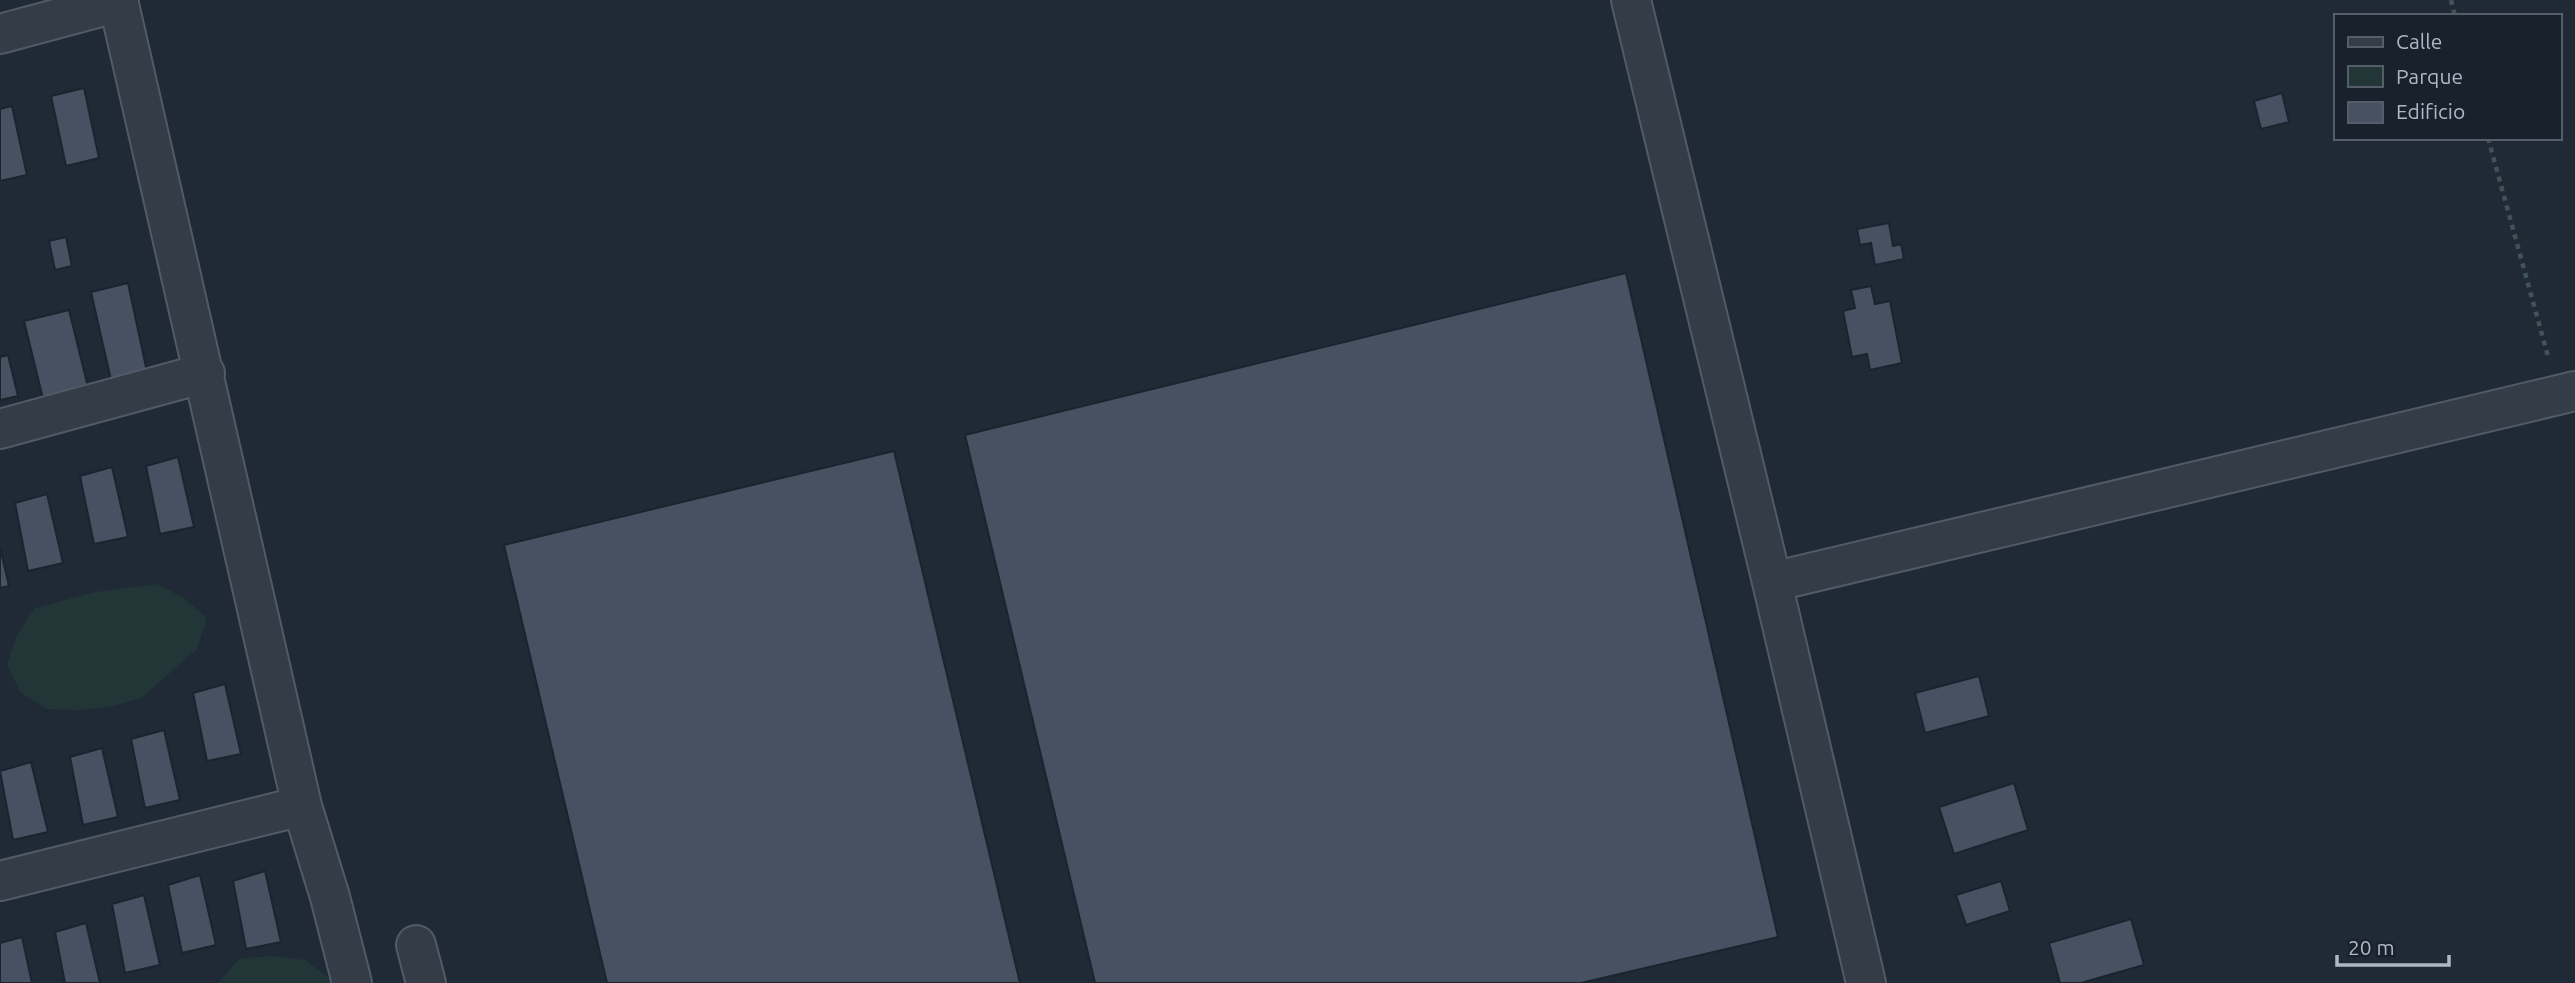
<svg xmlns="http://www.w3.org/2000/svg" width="2575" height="983" font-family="Ubuntu,sans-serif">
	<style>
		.green { fill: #223638 }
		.building { fill: #465161; stroke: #1b232e; stroke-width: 2 }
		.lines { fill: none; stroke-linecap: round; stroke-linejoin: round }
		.minor-casing { stroke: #515a65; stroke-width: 42 }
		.path { stroke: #405355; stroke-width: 4.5; stroke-dasharray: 5 5; stroke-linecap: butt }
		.minor { stroke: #343c47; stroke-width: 38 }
	</style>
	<rect width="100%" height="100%" fill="#202a37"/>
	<path class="green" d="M 157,584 L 184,598 L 207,618 L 197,649 L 141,698 L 110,707 L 77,710 L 47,709 L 20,692 L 7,664 L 17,635 L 35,608 L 96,592 Z
		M 270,956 L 305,960 L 329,978 L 330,983 L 218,983 L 239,959 Z"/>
	<path class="building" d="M 84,88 L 99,158 L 66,166 L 51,96 Z
		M 2282,93 L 2289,122 L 2261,129 L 2254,101 Z
		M 12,106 L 27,175 L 0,181 L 0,109 Z
		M 1889,223 L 1893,246 L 1901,244 L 1904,259 L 1875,265 L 1871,243 L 1860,245 L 1857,229 Z
		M 66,237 L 72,266 L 55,270 L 49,241 Z
		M 1626,273 L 1778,937 L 1581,983 L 1095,983 L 965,435 Z
		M 128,283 L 149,381 L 113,389 L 91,292 Z
		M 1871,286 L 1875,304 L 1890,301 L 1902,363 L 1870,370 L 1867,354 L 1852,357 L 1843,311 L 1855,308 L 1851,290 Z
		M 69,310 L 91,399 L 46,411 L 24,321 Z
		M 8,355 L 18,396 L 0,400 L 0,357 Z
		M 894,451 L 1020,983 L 607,983 L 504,545 Z
		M 178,457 L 194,527 L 160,534 L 146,466 Z
		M 112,467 L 128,537 L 94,544 L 80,476 Z
		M 47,494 L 63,563 L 28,571 L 15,503 Z
		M 0,547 L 9,586 L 0,588 Z
		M 1979,676 L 1989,716 L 1925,733 L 1915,693 Z
		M 225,684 L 241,754 L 207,761 L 193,693 Z
		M 164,730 L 180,800 L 145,808 L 131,739 Z
		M 102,748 L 118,817 L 83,825 L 70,757 Z
		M 31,762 L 48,832 L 13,840 L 0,771 Z
		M 2014,783 L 2028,830 L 1954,854 L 1939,807 Z
		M 265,871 L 281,942 L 246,949 L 233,881 Z
		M 200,875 L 216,945 L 182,953 L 168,885 Z
		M 2001,881 L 2010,911 L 1966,925 L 1956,895 Z
		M 144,895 L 160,965 L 125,973 L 112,904 Z
		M 2131,919 L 2144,965 L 2081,983 L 2060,983 L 2049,943 Z
		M 86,923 L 100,983 L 65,983 L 55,932 Z
		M 22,937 L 32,983 L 0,983 L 0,943 Z"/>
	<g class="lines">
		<g class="minor-casing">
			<path id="minor" d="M 118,0 L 302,806 L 330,897 L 352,983
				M 1631,0 L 1772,582 L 1866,983
				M 0,34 L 119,2
				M 0,429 L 205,373
				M 1772,582 L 2575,391
				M 0,881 L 302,806
				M 416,945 L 426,983"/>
		</g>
		<path class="path" d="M 2451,0 L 2455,16
			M 2488,138 L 2549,360"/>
		<use href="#minor" class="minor"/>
	</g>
	<rect x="2334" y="14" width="228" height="126" fill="#19212c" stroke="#555d69" stroke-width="2"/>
	<rect x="2348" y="37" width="35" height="10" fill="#343c47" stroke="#555d69" stroke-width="2"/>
	<text x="2396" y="49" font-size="21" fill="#aeb7c4">Calle</text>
	<rect x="2348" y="66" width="35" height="21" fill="#223638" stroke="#555d69" stroke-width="2"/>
	<text x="2396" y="84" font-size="21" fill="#aeb7c4">Parque</text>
	<rect x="2348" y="102" width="35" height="21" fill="#465161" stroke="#555d69" stroke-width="2"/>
	<text x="2396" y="119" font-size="21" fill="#aeb7c4">Edificio</text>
	<path d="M2337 955v10h112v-10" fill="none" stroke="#aeb7c4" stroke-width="3.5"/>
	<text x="2348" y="955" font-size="21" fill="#aeb7c4" stroke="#19212c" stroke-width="5" paint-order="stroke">20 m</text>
</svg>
